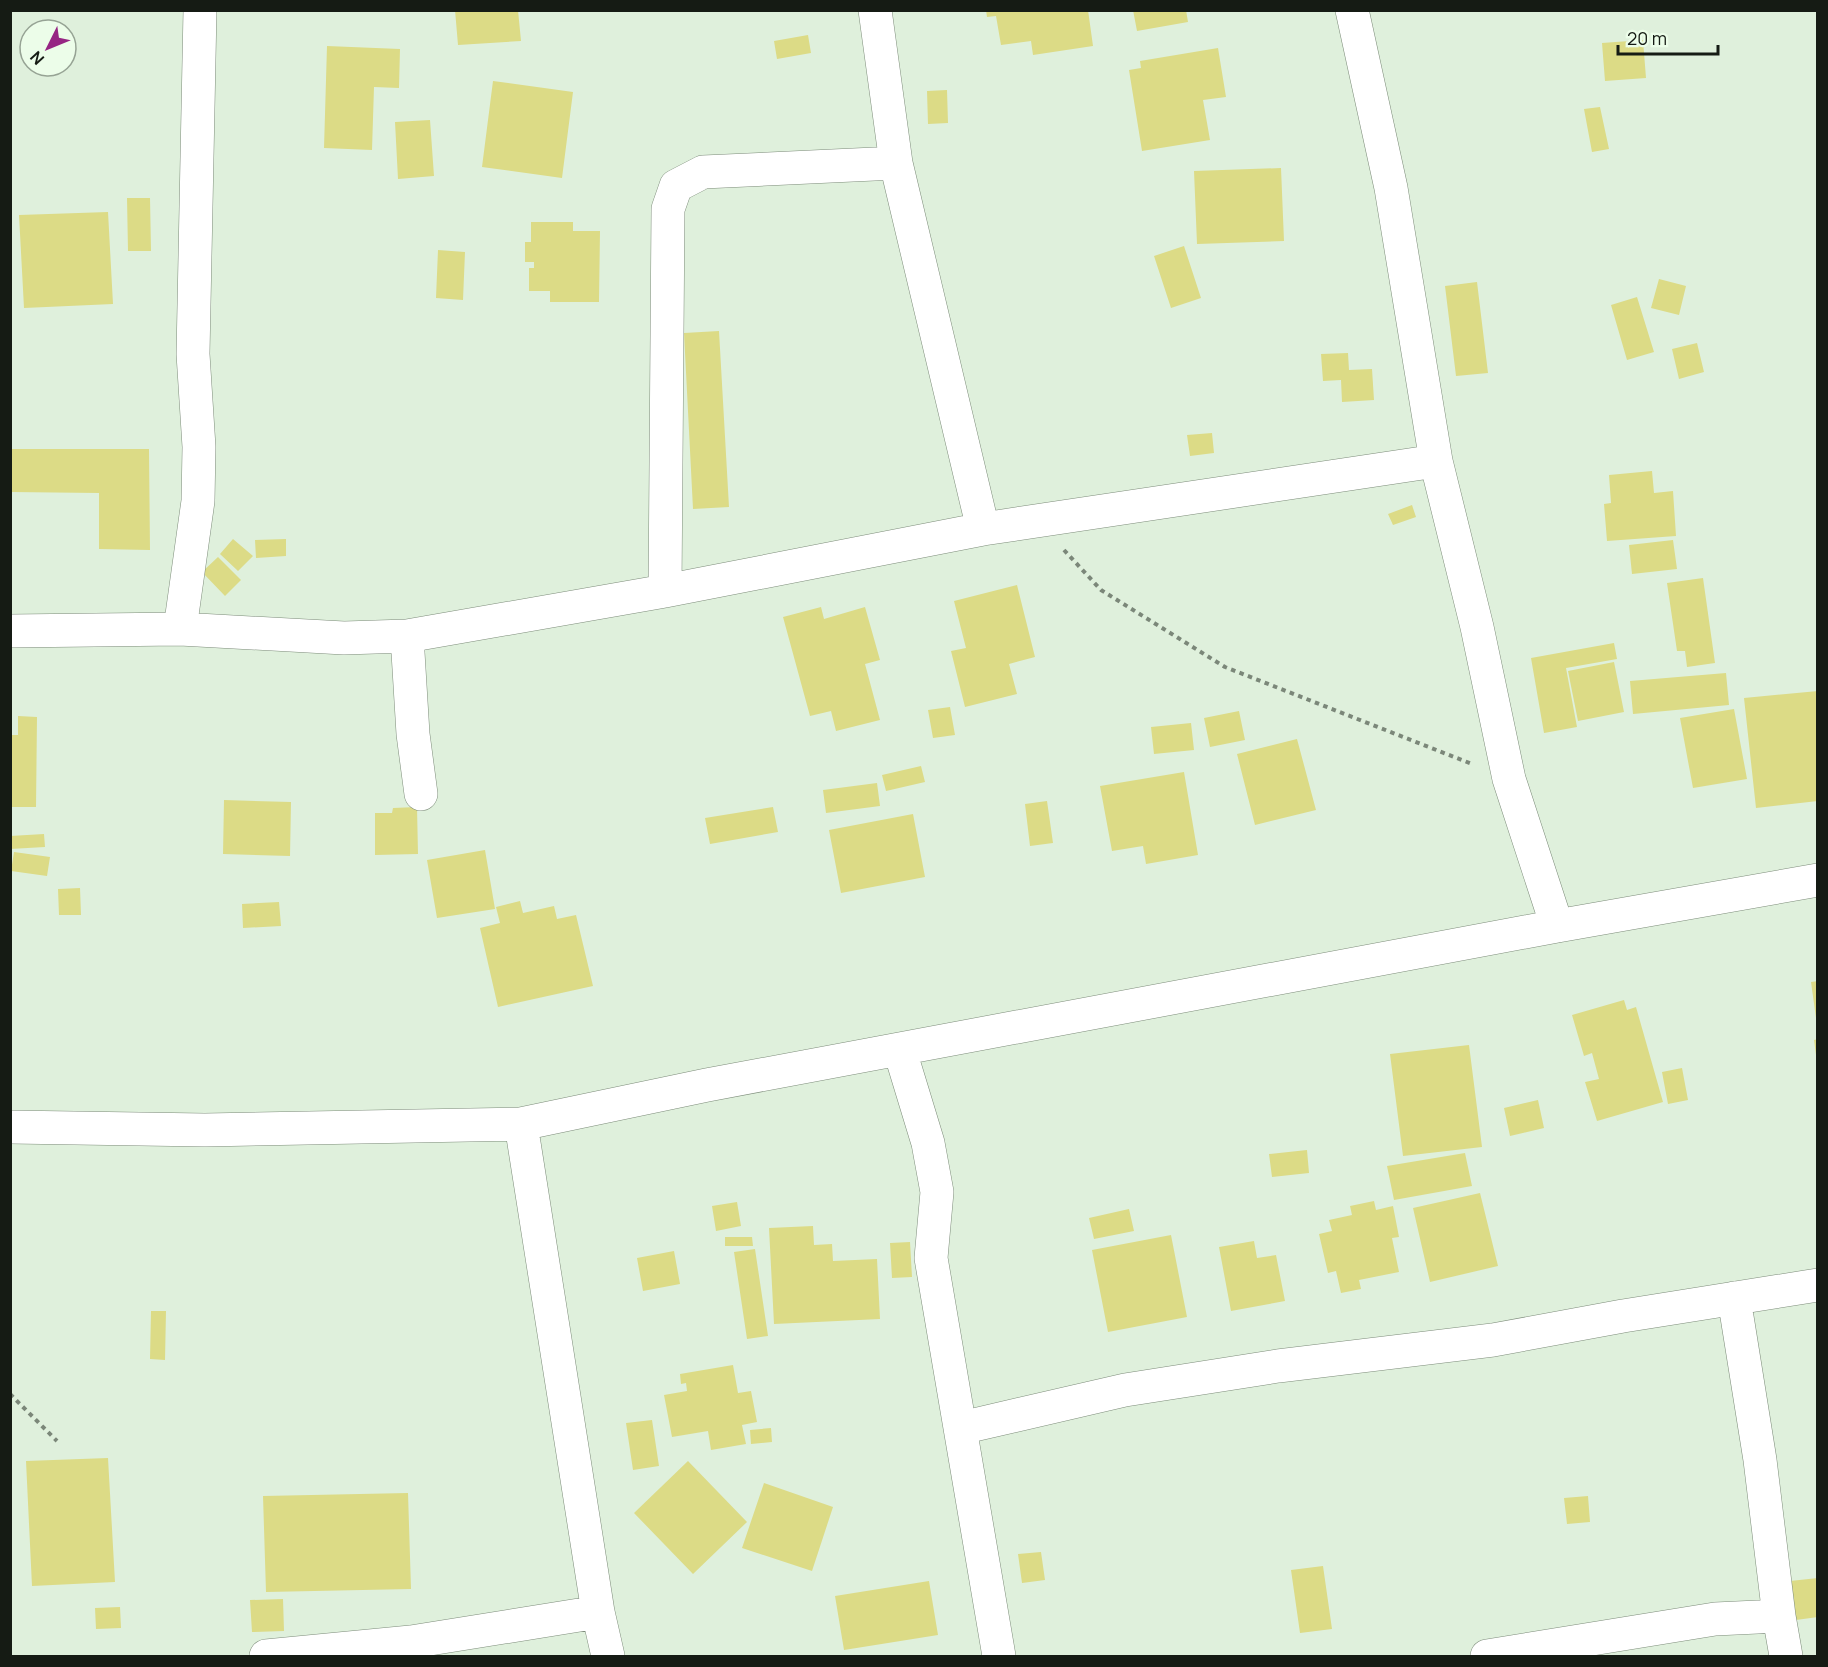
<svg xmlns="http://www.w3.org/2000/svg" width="1828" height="1667" font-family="Manrope,sans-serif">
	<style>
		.building { fill: #dcdb86 }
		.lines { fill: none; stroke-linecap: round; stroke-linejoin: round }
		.street-casing { stroke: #7d8c7a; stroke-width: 34 }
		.path { stroke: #7b8779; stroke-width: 4; stroke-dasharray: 4.5 4.5; stroke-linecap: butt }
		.street { stroke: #fff; stroke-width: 33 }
	</style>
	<rect width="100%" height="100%" fill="#dff0dc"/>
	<path class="building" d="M 455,10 L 518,10 L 521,41 L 458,45 Z
		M 986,10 L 1088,10 L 1093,46 L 1033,55 L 1031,41 L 1001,45 L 996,16 L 987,17 Z
		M 1133,10 L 1186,10 L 1188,22 L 1137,31 Z
		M 808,35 L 811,53 L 777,59 L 774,41 Z
		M 1643,40 L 1646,78 L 1605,81 L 1602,43 Z
		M 327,46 L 400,49 L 399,88 L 374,87 L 372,150 L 324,148 Z
		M 1218,48 L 1226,97 L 1203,100 L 1210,140 L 1142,151 L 1129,70 L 1141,68 L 1140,61 Z
		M 493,81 L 573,92 L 562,178 L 482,167 Z
		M 947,90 L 948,123 L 928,124 L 927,91 Z
		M 1600,107 L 1609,149 L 1592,152 L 1584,109 Z
		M 430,120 L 434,176 L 398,179 L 395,122 Z
		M 1281,168 L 1284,241 L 1197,244 L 1194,171 Z
		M 127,198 L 150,198 L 151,251 L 128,251 Z
		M 108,212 L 113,304 L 24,308 L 19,215 Z
		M 531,222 L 573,222 L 573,231 L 600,231 L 599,302 L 550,302 L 550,291 L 529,291 L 529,268 L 534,268 L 534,262 L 525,262 L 525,242 L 531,242 Z
		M 1184,246 L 1201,298 L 1171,308 L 1154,256 Z
		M 438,250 L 465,252 L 463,300 L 436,298 Z
		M 1659,279 L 1686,286 L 1679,315 L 1651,308 Z
		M 1477,282 L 1488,373 L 1456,376 L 1445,286 Z
		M 1637,297 L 1654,352 L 1627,360 L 1611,305 Z
		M 719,331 L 729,507 L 693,509 L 684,333 Z
		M 1697,343 L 1704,372 L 1679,379 L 1672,349 Z
		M 1348,353 L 1349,370 L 1372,369 L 1374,400 L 1342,402 L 1341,380 L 1323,381 L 1321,354 Z
		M 1212,433 L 1214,453 L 1190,456 L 1187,435 Z
		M 10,449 L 149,449 L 150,550 L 99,549 L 99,493 L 10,492 Z
		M 1652,471 L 1654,493 L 1673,491 L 1676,536 L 1607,541 L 1604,504 L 1611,503 L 1609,475 Z
		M 1412,505 L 1416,517 L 1393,525 L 1388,514 Z
		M 233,539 L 253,556 L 238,571 L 220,554 Z
		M 286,539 L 286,556 L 256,558 L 255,540 Z
		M 1673,540 L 1677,569 L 1632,574 L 1629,545 Z
		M 218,557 L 241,580 L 225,596 L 202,572 Z
		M 1703,578 L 1715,663 L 1687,667 L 1685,651 L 1677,651 L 1667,583 Z
		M 1017,585 L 1035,657 L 1009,664 L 1017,694 L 965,707 L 951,651 L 966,648 L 954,601 Z
		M 821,607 L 824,619 L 865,607 L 880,660 L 865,664 L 880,720 L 836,731 L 831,711 L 810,716 L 783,617 Z
		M 1614,643 L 1617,659 L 1566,668 L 1577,727 L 1544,733 L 1531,658 Z
		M 1614,662 L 1624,712 L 1578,721 L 1568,671 Z
		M 1726,673 L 1729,705 L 1633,714 L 1630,681 Z
		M 1818,691 L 1818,801 L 1756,808 L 1744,698 Z
		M 950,707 L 955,735 L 933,738 L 928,710 Z
		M 1734,709 L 1747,779 L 1693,788 L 1680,718 Z
		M 1239,711 L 1245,740 L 1210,747 L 1204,718 Z
		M 18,716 L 37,717 L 36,807 L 10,807 L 10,735 L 18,735 Z
		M 1191,723 L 1194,750 L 1154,754 L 1151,727 Z
		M 1297,739 L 1316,810 L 1255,825 L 1237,754 Z
		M 921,766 L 925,782 L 886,791 L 882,775 Z
		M 1184,772 L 1198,855 L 1146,864 L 1143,846 L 1112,851 L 1100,786 Z
		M 877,783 L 880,806 L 826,813 L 823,790 Z
		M 224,800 L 291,802 L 290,856 L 223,854 Z
		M 1047,801 L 1053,843 L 1030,846 L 1025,804 Z
		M 417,807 L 418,854 L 375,855 L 375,813 L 392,813 L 393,808 Z
		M 773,807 L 778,832 L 710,844 L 705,818 Z
		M 913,814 L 925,877 L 841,893 L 829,830 Z
		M 44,834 L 45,847 L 10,849 L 10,836 Z
		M 485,850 L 495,909 L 437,918 L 427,860 Z
		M 14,852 L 50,857 L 47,876 L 11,871 Z
		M 80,888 L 81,915 L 59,915 L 58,889 Z
		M 520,901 L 523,913 L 554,906 L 557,919 L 576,915 L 593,986 L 498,1007 L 480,928 L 500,923 L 496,907 Z
		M 279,902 L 281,926 L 243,928 L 242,904 Z
		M 1818,981 L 1818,1018 L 1816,1018 L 1811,982 Z
		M 1624,1000 L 1627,1010 L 1636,1007 L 1663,1102 L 1597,1121 L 1585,1082 L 1599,1079 L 1592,1053 L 1584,1056 L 1572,1015 Z
		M 1818,1039 L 1818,1055 L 1816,1055 L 1814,1040 Z
		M 1469,1045 L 1482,1147 L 1403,1156 L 1390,1054 Z
		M 1682,1068 L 1688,1100 L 1668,1104 L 1662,1072 Z
		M 1538,1100 L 1544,1128 L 1510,1136 L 1504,1108 Z
		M 1307,1150 L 1309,1173 L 1272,1177 L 1269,1154 Z
		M 1465,1153 L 1472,1186 L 1394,1200 L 1387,1166 Z
		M 1480,1193 L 1498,1266 L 1430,1282 L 1413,1208 Z
		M 1374,1201 L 1376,1210 L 1393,1206 L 1399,1237 L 1392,1238 L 1399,1272 L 1359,1280 L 1361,1289 L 1341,1293 L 1336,1271 L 1328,1273 L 1319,1234 L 1332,1231 L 1329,1220 L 1352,1215 L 1350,1206 Z
		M 737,1202 L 741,1226 L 716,1231 L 712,1206 Z
		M 1129,1209 L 1134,1231 L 1094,1239 L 1089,1218 Z
		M 813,1226 L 814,1245 L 832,1244 L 833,1261 L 877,1259 L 880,1319 L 774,1324 L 769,1228 Z
		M 1171,1235 L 1187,1317 L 1108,1332 L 1092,1250 Z
		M 725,1237 L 752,1237 L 753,1246 L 725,1246 Z
		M 1254,1241 L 1257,1258 L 1276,1255 L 1285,1301 L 1231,1311 L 1219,1247 Z
		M 910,1242 L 912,1277 L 892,1278 L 890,1243 Z
		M 755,1249 L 768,1336 L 747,1339 L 734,1252 Z
		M 674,1251 L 680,1284 L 643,1291 L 637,1258 Z
		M 151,1311 L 166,1311 L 165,1360 L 150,1359 Z
		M 733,1365 L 738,1393 L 751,1391 L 757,1422 L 742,1425 L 746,1444 L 711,1450 L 708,1431 L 672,1437 L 664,1395 L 687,1391 L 686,1383 L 681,1384 L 680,1374 Z
		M 652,1420 L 659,1466 L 633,1470 L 626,1423 Z
		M 771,1428 L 772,1442 L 751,1444 L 750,1430 Z
		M 108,1458 L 115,1582 L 32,1586 L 26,1461 Z
		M 688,1461 L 747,1522 L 693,1574 L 634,1513 Z
		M 764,1483 L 833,1507 L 812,1571 L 742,1548 Z
		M 408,1493 L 411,1589 L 266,1592 L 263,1496 Z
		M 1588,1496 L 1590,1522 L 1567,1524 L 1564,1498 Z
		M 1041,1552 L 1045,1580 L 1022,1583 L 1018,1554 Z
		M 1323,1566 L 1332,1629 L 1300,1633 L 1291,1570 Z
		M 1818,1578 L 1818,1617 L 1796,1620 L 1790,1581 Z
		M 929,1581 L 938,1635 L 844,1650 L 835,1596 Z
		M 283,1599 L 284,1631 L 252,1632 L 250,1600 Z
		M 120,1607 L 121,1628 L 96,1629 L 95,1608 Z"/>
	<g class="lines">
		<g class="street-casing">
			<path id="street" d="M 875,10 L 896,163 L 983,529
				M 1352,10 L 1391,188 L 1436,461 L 1477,627 L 1509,779 L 1557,926
				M 665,591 L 668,209 L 676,186 L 703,172 L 896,163
				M 180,629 L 198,501 L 199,447 L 193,354 L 200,10
				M 10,631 L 180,629 L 344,638 L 407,636 L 665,591 L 983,529 L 1436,461
				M 407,636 L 413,734 L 421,794
				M 900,1051 L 928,1143 L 937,1192 L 931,1258 L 999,1656
				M 521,1124 L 598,1612 L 608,1656
				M 10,1127 L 205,1130 L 521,1124 L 707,1085 L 1557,926 L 1818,880
				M 1734,1298 L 1760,1460 L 1779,1616 L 1786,1656
				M 961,1428 L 1125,1390 L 1278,1366 L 1493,1340 L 1623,1316 L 1818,1285
				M 266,1656 L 411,1642 L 598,1612
				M 1487,1656 L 1715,1619 L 1779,1616"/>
		</g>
		<path class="path" d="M 1064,550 L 1101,590 L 1225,667 L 1472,764
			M 10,1394 L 57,1441"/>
		<use href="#street" class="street"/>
	</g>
	<rect width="1828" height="1667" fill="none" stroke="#151b14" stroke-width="24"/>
	<g transform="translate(48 48) rotate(227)"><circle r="28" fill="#ecfde9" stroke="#96a394" stroke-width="1.5"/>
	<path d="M0-4.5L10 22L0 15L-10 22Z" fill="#962583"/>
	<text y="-9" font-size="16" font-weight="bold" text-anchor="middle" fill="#151b14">N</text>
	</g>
	<path d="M1618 45v9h100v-9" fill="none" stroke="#151b14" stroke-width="3"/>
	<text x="1627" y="45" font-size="18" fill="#151b14" stroke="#ecfde9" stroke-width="4.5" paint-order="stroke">20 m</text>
</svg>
